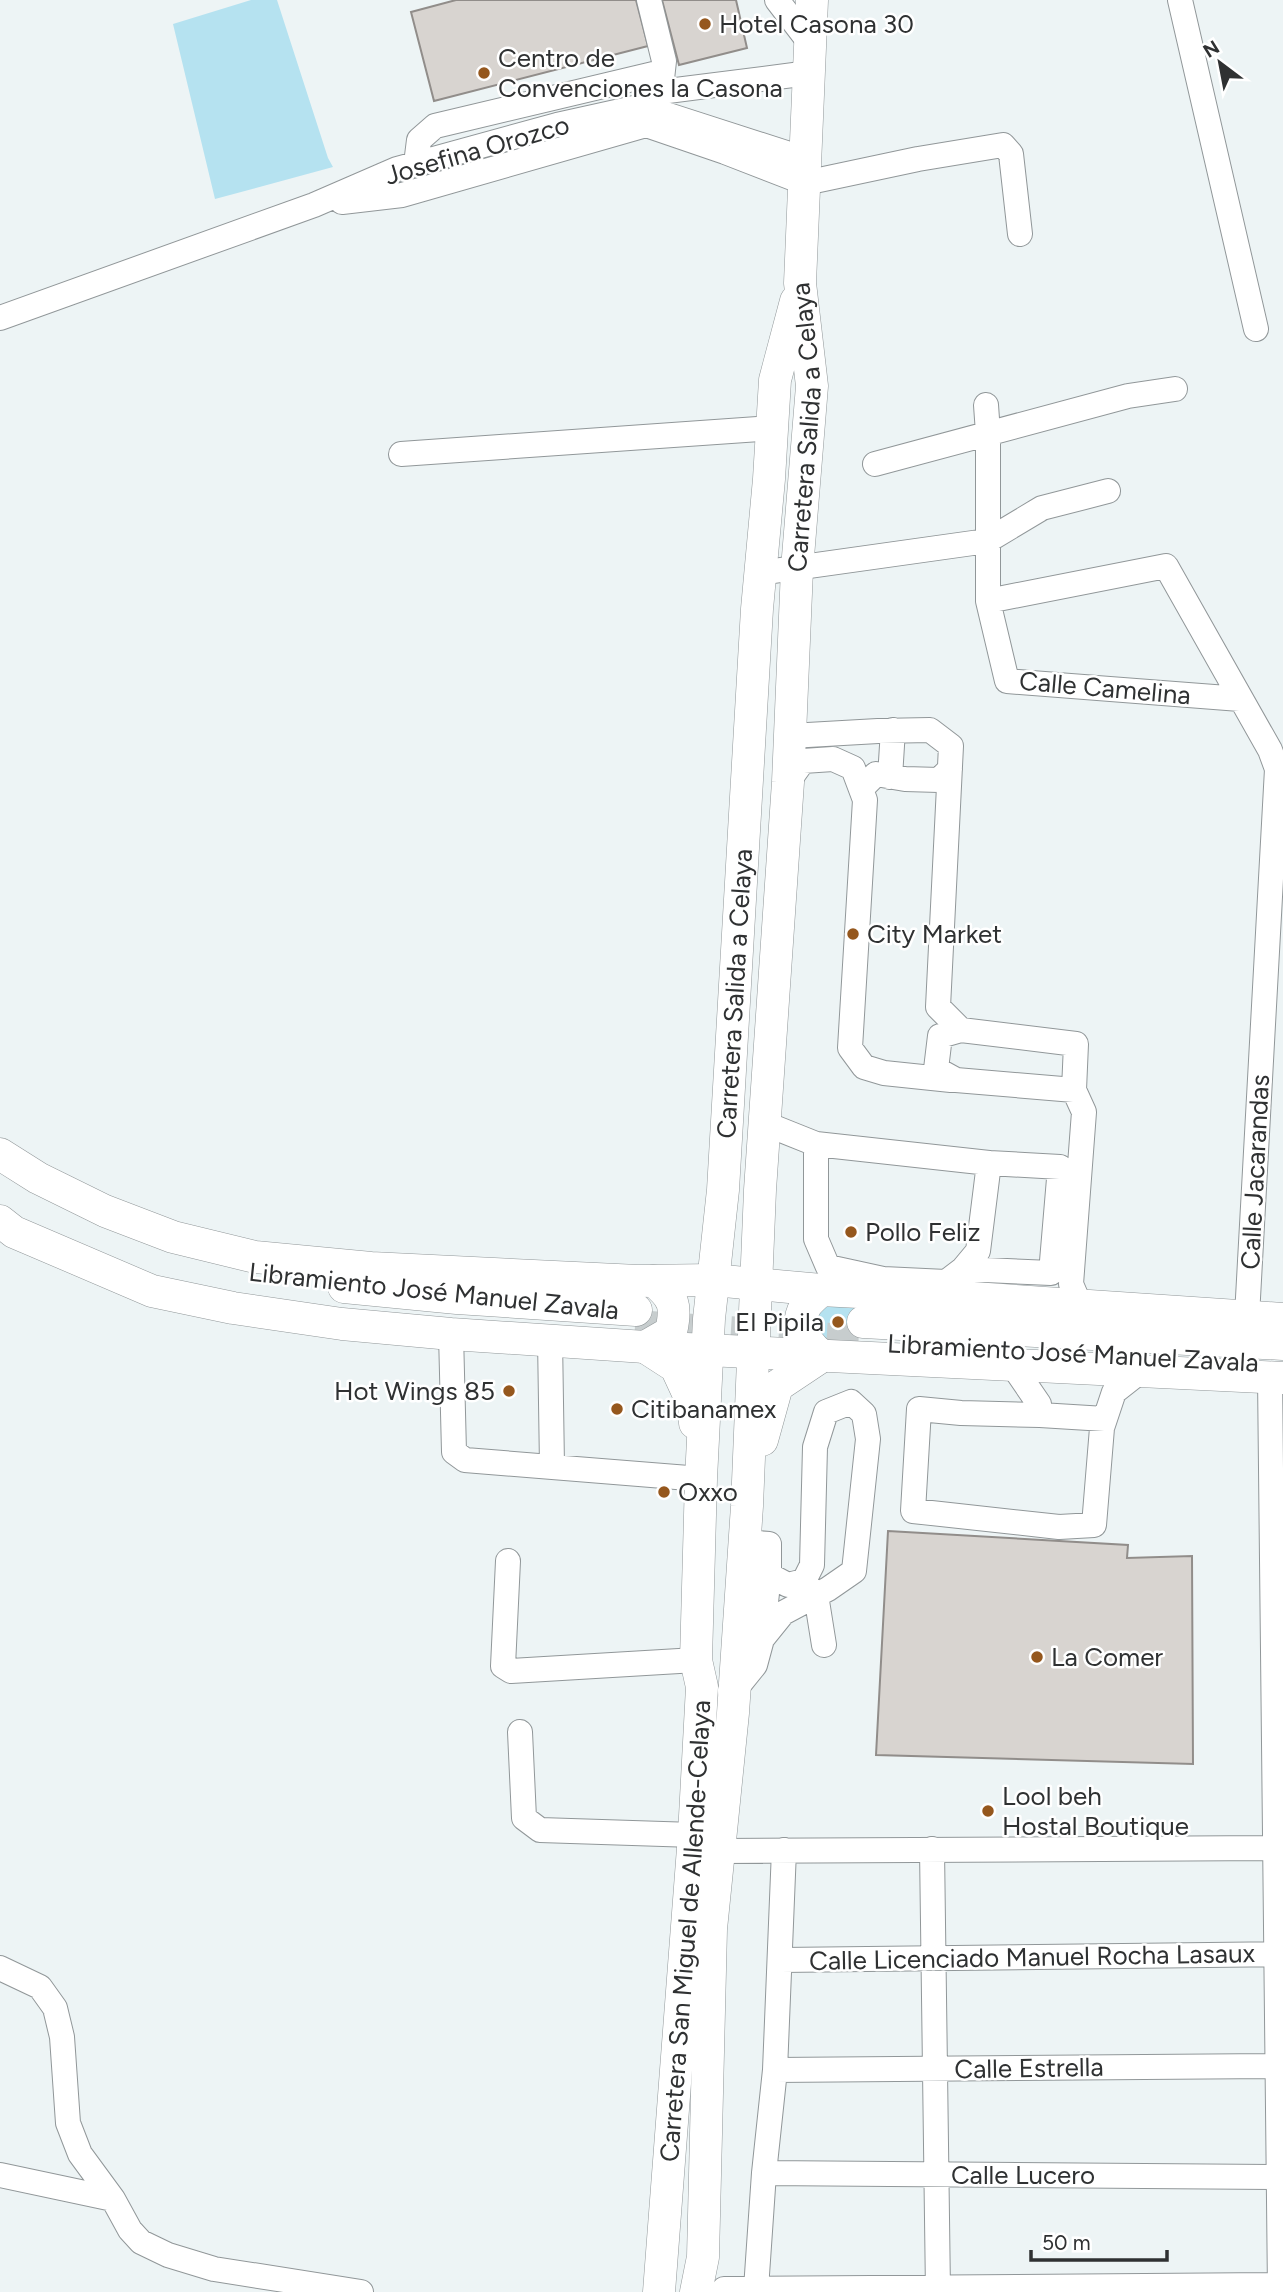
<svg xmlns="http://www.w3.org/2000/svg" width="1283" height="2292" font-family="Figtree,sans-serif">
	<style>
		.green { fill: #b5e2f0 }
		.building { fill: #d8d4d0; stroke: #918d8a; stroke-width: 2 }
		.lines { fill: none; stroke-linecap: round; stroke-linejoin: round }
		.major-tunnel { stroke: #c7cdce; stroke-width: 32; stroke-dasharray: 32 16; stroke-linecap: butt }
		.minor-casing { stroke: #919799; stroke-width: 26 }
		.major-casing { stroke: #919799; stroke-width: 33 }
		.minor { stroke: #fff; stroke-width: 24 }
		.major { stroke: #fff; stroke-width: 32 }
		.poi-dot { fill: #95571d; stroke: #fff; stroke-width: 2.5 }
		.labels { text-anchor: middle; stroke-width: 5; stroke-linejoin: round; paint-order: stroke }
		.poi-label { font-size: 26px; fill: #2f3132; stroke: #fff; text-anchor: start }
		.street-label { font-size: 26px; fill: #2f3132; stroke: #fff }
	</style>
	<rect width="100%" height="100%" fill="#edf4f5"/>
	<path class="green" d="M 251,0 L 277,0 L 328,158 L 333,167 L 215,199 L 173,24 Z
		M 823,1301 L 854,1301 L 854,1344 L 820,1343 L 812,1311 Z"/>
	<path class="building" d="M 456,0 L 636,0 L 648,46 L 434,101 L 411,12 Z
		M 662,0 L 736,0 L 747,48 L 679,65 Z
		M 888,1531 L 1128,1545 L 1127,1558 L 1192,1556 L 1193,1764 L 876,1755 Z"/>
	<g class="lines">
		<path class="major-tunnel" d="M 635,1326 L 863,1341"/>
		<g class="minor-casing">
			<path id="minor" d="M 649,0 L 664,61 L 661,88
				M 777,0 L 810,43
				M 1180,0 L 1256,329
				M 660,92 L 809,73
				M 416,164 L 419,140 L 435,126 L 662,72
				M 342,202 L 402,195 L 646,125 L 725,152 L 805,183 L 918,159 L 1003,145 L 1011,154 L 1020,234
				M 0,318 L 314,205 L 397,169 L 557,125 L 634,108 L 659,112 L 805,159
				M 986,405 L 988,433 L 988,601 L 1007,681 L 1240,699
				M 401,454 L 773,428
				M 875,464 L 1128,396 L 1175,389
				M 760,573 L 987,541 L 1042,508 L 1108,491
				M 988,601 L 1166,566 L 1270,750 L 1277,769 L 1247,1316
				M 790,736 L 878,731 L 930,730 L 951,746 L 938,1007 L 961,1030
				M 890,777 L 893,730
				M 788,782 L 803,761 L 833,759 L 853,768 L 865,800 L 850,1048 L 864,1067 L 884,1073 L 951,1080
				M 861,789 L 876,774 L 905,779 L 939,780 L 950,769
				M 1074,1090 L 956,1080 L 936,1069 L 940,1036 L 961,1030 L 1076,1044 L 1074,1090 L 1084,1112 L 1071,1284 L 1080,1305
				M 766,1124 L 816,1144 L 989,1163 L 1060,1167 L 1051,1273 L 963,1269 L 946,1282 L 883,1279 L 828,1267 L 816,1239 L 816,1144
				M 963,1280 L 963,1269 L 978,1251 L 989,1163
				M 451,1334 L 454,1452 L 465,1460 L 701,1479
				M 550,1339 L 552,1466
				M 1013,1366 L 1039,1404 L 1040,1415 L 961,1413 L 919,1409 L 913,1511 L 1059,1527 L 1094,1525 L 1102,1428 L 1114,1392 L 1142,1370
				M 1270,1377 L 1280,2292
				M 1040,1415 L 1105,1419
				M 508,1561 L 503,1666 L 511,1671 L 696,1660
				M 806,1584 L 816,1595 L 824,1645
				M 762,1638 L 769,1575
				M 730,1691 L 734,1691 L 755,1665 L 762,1639 L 783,1613 L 828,1589 L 854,1571 L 868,1439 L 864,1414 L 851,1402 L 826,1412 L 815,1447 L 812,1565 L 804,1581 L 788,1585 L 769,1575 L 769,1544 L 745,1542
				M 520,1732 L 524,1818 L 540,1830 L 694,1835
				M 932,1849 L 938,2292
				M 720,1851 L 1283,1848
				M 781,1960 L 1283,1954
				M 0,1968 L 40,1987 L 55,2008 L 62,2037 L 68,2123 L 80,2154 L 113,2199 L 130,2230 L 141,2242 L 168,2255 L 214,2269 L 361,2292
				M 775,2070 L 1283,2066
				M 764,2173 L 1283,2177
				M 0,2175 L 113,2199
				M 756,2289 L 764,2173 L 775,2070 L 784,1850
				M 723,2292 L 724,2289 L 1283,2285"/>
		</g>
		<g class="major-casing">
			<g id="major">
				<path d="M 0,1154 L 38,1178 L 105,1211 L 173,1237 L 255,1257 L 371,1268 L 638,1281 L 713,1280 L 821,1290 L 973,1298 L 1283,1319"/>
				<path d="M 0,1221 L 14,1232 L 152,1291 L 233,1308 L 342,1324 L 451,1334 L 645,1347 L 1283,1378"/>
				<path d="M 344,1287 L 457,1298 L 636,1310"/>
				<path d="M 821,1290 C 816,1295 808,1301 805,1307 C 794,1327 806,1344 822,1356"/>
				<path d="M 863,1322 L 1283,1344"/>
				<path d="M 645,1347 L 676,1367 L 694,1406 L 695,1423"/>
				<path d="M 645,1347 L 671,1332 C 677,1305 674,1298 654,1281"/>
				<path d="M 762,1440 L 777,1386 L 822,1356"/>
				<path id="s1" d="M 659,2292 L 694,1835 L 702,1687 L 696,1660 L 701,1479 L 709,1319 L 723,1190 L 757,609 L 769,479 L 775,380 L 796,301"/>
				<path id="s2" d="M 696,2292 L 703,2257 L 711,1929 L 733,1713 L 747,1506 L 760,1190 L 788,782 L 797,569 L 812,386 L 800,283 L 812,0"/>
			</g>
		</g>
		<use href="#minor" class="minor"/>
		<use href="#major" class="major"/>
	</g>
	<g class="poi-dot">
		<circle cx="705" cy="24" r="7"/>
		<circle cx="484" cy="73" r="7"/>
		<circle cx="853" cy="934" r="7"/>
		<circle cx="851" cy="1232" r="7"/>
		<circle cx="838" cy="1322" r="7"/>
		<circle cx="509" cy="1391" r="7"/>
		<circle cx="617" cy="1409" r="7"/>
		<circle cx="664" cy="1492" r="7"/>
		<circle cx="1037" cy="1657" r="7"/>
		<circle cx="988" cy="1811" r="7"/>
	</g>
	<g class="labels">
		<g class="poi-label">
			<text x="719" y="33">Hotel Casona 30</text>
			<text x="498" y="67">Centro de<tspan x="498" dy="30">Convenciones la Casona</tspan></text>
			<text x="867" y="943">City Market</text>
			<text x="865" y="1241">Pollo Feliz</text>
			<text x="824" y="1331" text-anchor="end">El Pipila</text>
			<text x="495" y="1400" text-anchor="end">Hot Wings 85</text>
			<text x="631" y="1418">Citibanamex</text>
			<text x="678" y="1501">Oxxo</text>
			<text x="1051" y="1666">La Comer</text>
			<text x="1002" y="1805">Lool beh<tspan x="1002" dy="30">Hostal Boutique</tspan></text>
		</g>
		<g class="street-label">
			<text transform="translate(477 150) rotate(-16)" y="9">Josefina Orozco</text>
			<text dy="9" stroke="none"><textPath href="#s2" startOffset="1869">Carretera Salida a Celaya</textPath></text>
			<text transform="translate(1105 688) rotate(5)" y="9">Calle Camelina</text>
			<text dy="9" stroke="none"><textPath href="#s1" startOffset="1302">Carretera Salida a Celaya</textPath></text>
			<text transform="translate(1255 1172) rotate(-87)" y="9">Calle Jacarandas</text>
			<text transform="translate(434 1291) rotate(6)" y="9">Libramiento José Manuel Zavala</text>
			<text transform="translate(1073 1353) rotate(3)" y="9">Libramiento José Manuel Zavala</text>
			<text dy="9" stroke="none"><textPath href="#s1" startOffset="362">Carretera San Miguel de Allende-Celaya</textPath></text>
			<text transform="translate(1032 1957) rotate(-1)" y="9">Calle Licenciado Manuel Rocha Lasaux</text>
			<text transform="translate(1029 2068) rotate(-1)" y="9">Calle Estrella</text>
			<text x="1023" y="2184">Calle Lucero</text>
		</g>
	</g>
	<g transform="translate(1220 63) rotate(328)" stroke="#ffffff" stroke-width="5" paint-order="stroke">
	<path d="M0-5L12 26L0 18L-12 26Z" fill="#2f3132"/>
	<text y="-10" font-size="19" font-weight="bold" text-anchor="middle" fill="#2f3132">N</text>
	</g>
	<path d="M1031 2250v10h136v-10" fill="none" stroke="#2f3132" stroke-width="3.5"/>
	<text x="1042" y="2250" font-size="21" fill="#2f3132" stroke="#ffffff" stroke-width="5" paint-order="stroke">50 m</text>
</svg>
